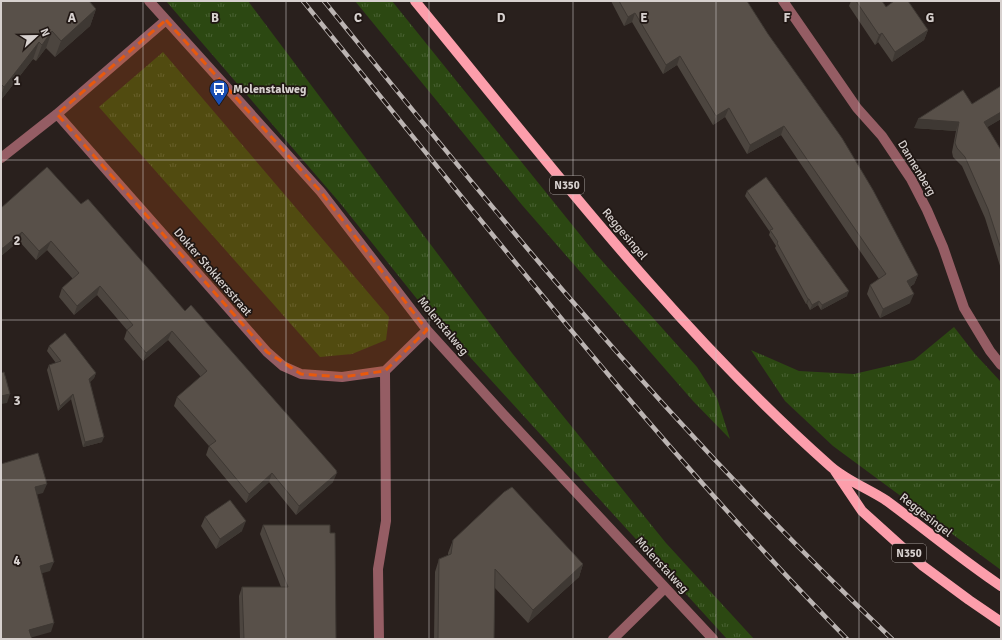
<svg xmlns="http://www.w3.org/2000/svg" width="1002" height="640" font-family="Signika,sans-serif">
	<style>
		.grass { fill: url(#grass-tufts) }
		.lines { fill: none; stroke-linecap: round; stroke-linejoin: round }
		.minor { stroke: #955d64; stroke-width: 10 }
		.major { stroke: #fc9eab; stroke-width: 10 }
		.rail-casing { stroke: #bbb4b2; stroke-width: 4.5 }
		.rail { stroke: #201714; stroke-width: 3; stroke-dasharray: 9; stroke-linecap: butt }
		.wall { fill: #4c453f }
		.shaded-wall { fill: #3e3833 }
		.building { fill: #585049; stroke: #3e3833 }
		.marked { fill: #e8590c; fill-opacity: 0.2; stroke: #e8590c; stroke-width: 3; stroke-dasharray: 8 5; stroke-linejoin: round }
		.grid { fill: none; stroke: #d7d1cf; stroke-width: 1; stroke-opacity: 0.55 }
		.labels { text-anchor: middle; stroke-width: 3.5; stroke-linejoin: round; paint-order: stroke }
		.shield { fill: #201714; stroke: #a09997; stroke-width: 1 }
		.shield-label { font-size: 11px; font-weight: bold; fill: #d7d1cf }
		.poi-label { font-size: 12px; font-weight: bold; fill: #d7d1cf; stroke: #201714; text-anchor: start }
		.street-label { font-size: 12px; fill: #d7d1cf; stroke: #201714 }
		.grid-label { font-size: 13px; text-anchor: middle; font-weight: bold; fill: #d7d1cf; stroke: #201714; stroke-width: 3.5; stroke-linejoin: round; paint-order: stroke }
	</style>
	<defs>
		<pattern id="grass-tufts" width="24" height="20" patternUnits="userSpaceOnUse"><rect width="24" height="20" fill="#2c4812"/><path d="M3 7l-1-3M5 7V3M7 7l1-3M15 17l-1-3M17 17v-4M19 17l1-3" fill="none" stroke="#4a6133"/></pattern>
	</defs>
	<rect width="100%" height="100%" fill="#29201d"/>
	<path class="grass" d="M 166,1 L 248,1 L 512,353 L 666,543 L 754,639 L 727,639 L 417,299 L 340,203 Z
		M 355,1 L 392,1 L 594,252 L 697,367 L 717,398 L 730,439 L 693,401 L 522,205 Z
		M 163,52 L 389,317 L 386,340 L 352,354 L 320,357 L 99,107 Z
		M 954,327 L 975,354 L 1001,382 L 1001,570 L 833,446 L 785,401 L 751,350 L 799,371 L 854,374 L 914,360 Z"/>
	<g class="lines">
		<path class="minor" d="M 149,1 L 321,192 L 427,330 L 504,415 L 713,639
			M 783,1 L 857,108 L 882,136 L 911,179 L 927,210 L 943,247 L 964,308 L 990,351 L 1001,365
			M 57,114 L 267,352 L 283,366 L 301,374 L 342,377 L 385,371 L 427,330
			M 1,158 L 57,114 L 166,20
			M 379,639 L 378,569 L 386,521 L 385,371
			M 613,639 L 665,588"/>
		<path class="major" d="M 415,1 C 547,161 674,328 830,466 C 847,481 869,489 887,501 C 925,529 962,560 1001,586
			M 835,471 L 862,511 L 923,566 L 969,600 L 1001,622"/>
		<g class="rail-casing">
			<path id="rail" d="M 303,1 C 480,218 651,439 847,639
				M 324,1 C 406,102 488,204 573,302 C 674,419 780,532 892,639"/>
		</g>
		<use href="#rail" class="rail"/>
	</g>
	<path class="wall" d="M 1,1 L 96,9 L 90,26 L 55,57 L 46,48 L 36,61 L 33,59 L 1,100 Z
		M 611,1 L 747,1 L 918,275 L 914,284 L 910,287 L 910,303 L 880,318 L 867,294 L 870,285 L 879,279 L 781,135 L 747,154 L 725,117 L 713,125 L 677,65 L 663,74 L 632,22 L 624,26 Z
		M 851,1 L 882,1 L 886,7 L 928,30 L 924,40 L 892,62 L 878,42 L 875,45 L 849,6 Z
		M 1001,86 L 1001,119 L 987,127 L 1001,150 L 1001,269 L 985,218 L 962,166 L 953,157 L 952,152 L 956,131 L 914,128 L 972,104 Z
		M 47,167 L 333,482 L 296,515 L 269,482 L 246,503 L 206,455 L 209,446 L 174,406 L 177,397 L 201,377 L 168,340 L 143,361 L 124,339 L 127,330 L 97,295 L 74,315 L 59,297 L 62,288 L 73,279 L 47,250 L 36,260 L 19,241 L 1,256 Z
		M 747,191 L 847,296 L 821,310 L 818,305 L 810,310 L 807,304 L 806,304 L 775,248 L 776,246 L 769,235 L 770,232 L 745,196 Z
		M 49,346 L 96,373 L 94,378 L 90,382 L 102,442 L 83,447 L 71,399 L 58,411 L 47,370 L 49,365 L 56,363 L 47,351 Z
		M 205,517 L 242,531 L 216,549 L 201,526 Z
		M 263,525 L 330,533 L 336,639 L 240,639 L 239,596 L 242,587 L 281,587 L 260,534 Z
		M 453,540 L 583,564 L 579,577 L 528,623 L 494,587 L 494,639 L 434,639 L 435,572 L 439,559 L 448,556 L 448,553 Z"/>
	<path class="shaded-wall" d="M 96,9 L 90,26 L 55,57 L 61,41 Z
		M 635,13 L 632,22 L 624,26 L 628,17 Z
		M 928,30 L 924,40 L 892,62 L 895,52 Z
		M 52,31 L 46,48 L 36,61 L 42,45 Z
		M 882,33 L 878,42 L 875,45 L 879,35 Z
		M 39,42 L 33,59 L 1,100 L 1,96 L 4,87 Z
		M 680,56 L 677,65 L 663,74 L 666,65 Z
		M 729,108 L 725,117 L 713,125 L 716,116 Z
		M 1001,112 L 1001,119 L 981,131 L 984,122 Z
		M 918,119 L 959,122 L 956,131 L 914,128 Z
		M 784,126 L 781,135 L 747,154 L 750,145 Z
		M 22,232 L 19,241 L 1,256 L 1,248 Z
		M 51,241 L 47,250 L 36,260 L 39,251 Z
		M 918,275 L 914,284 L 904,290 L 907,281 Z
		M 100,286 L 97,295 L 74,315 L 77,306 Z
		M 849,291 L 847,296 L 821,310 L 822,305 Z
		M 914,294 L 910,303 L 880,318 L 883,309 Z
		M 808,299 L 809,299 L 807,304 L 806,304 Z
		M 819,301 L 818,305 L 810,310 L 812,305 Z
		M 172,331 L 168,340 L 143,361 L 146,353 Z
		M 96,373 L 94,378 L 87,384 L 89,379 Z
		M 10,394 L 7,403 L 1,404 L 1,396 Z
		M 73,394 L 71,399 L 58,411 L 60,406 Z
		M 104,437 L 102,442 L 83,447 L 85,442 Z
		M 272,473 L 269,482 L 246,503 L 249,494 Z
		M 337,473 L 333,482 L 296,515 L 299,506 Z
		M 47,484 L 43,493 L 32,496 L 35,487 Z
		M 246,521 L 242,531 L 216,549 L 220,539 Z
		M 54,562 L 50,571 L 36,575 L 40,566 Z
		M 583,564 L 579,577 L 528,623 L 533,610 Z
		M 54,623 L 51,632 L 26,639 L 29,630 Z"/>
	<path class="building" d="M 1,1 L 89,1 L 96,9 L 61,41 L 52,31 L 42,45 L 39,42 L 4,87 L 1,84 Z
		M 619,1 L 747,1 L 768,34 L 842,138 L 873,190 L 918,275 L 907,281 L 914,294 L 883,309 L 870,285 L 886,274 L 784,126 L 750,145 L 729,108 L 716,116 L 680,56 L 666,65 L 635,13 L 628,17 Z
		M 856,1 L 882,1 L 886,7 L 894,1 L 908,1 L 928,30 L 895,52 L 882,33 L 879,35 Z
		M 1001,86 L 1001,112 L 984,122 L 1001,150 L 1001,249 L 988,209 L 965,157 L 957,148 L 955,143 L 959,122 L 918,119 L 963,90 L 972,104 Z
		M 47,167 L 81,204 L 88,199 L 185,311 L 191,305 L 336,470 L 337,473 L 299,506 L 272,473 L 249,494 L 209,446 L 216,441 L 177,397 L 207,371 L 172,331 L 146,353 L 127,330 L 133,325 L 100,286 L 77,306 L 62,288 L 79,273 L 51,241 L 39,251 L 22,232 L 3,248 L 1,248 L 1,208 Z
		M 766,177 L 849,291 L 822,305 L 819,301 L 812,305 L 809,299 L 808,299 L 777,243 L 778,242 L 770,230 L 773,229 L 747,191 Z
		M 65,333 L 96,373 L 89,379 L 104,437 L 85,442 L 73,394 L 60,406 L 49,365 L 61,361 L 49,346 Z
		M 4,372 L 10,394 L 1,396 L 1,373 Z
		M 38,453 L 47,484 L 35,487 L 54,562 L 40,566 L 54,623 L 29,630 L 32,639 L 1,639 L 1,464 Z
		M 512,487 L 583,564 L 533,610 L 495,569 L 494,639 L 438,639 L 439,559 L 451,554 L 453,540 L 504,492 Z
		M 230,500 L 246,521 L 220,539 L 205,517 Z
		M 263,525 L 330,525 L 330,533 L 335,533 L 336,639 L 244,639 L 242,587 L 288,587 Z"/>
	<path class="marked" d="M 166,20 L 321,192 L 427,330 L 385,371 L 342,377 L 301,374 L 267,352 L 57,114 Z"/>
	<path class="grid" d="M 143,1 L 143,639M 286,1 L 286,639M 429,1 L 429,639M 573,1 L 573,639M 716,1 L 716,639M 859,1 L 859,639M 1,160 L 1001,160M 1,320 L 1001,320M 1,480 L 1001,480"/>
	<defs>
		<g id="bus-pin" transform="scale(1)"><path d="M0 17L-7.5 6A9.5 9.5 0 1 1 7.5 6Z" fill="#1a4fb4" stroke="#201714"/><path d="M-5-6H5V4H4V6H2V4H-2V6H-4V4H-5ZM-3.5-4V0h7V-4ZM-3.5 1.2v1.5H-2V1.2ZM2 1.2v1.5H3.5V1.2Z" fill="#fff"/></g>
	</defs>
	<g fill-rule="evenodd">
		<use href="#bus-pin" x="219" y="89"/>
	</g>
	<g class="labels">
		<g class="shield">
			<rect x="550" y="176" width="34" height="18" rx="3"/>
			<rect x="892" y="544" width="34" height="18" rx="3"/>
		</g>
		<g class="shield-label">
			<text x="567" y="189">N350</text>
			<text x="909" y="557">N350</text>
		</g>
		<g class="poi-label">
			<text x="233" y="93">Molenstalweg</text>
		</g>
		<g class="street-label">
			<text transform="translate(917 168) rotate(59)" y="4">Dannenberg</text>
			<text transform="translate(625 234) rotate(50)" y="4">Reggesingel</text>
			<text transform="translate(213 272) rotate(49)" y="4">Dokter Stokkersstraat</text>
			<text transform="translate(443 326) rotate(50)" y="4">Molenstalweg</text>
			<text transform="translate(926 515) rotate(38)" y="4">Reggesingel</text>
			<text transform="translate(662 565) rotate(47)" y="4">Molenstalweg</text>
		</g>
	</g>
	<g class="grid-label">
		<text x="72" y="22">A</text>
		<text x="215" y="22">B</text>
		<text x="358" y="22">C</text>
		<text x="501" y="22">D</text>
		<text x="644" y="22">E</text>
		<text x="787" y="22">F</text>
		<text x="930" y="22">G</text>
		<text x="17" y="85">1</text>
		<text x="17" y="245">2</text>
		<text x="17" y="405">3</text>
		<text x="17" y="565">4</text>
	</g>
	<rect width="1002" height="640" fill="none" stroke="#d7d1cf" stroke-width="4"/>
	<g transform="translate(36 36) rotate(68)" stroke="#201714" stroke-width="3" paint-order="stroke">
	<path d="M0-3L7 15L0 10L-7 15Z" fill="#d7d1cf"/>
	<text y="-6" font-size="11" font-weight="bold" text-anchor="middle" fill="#d7d1cf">N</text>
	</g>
</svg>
